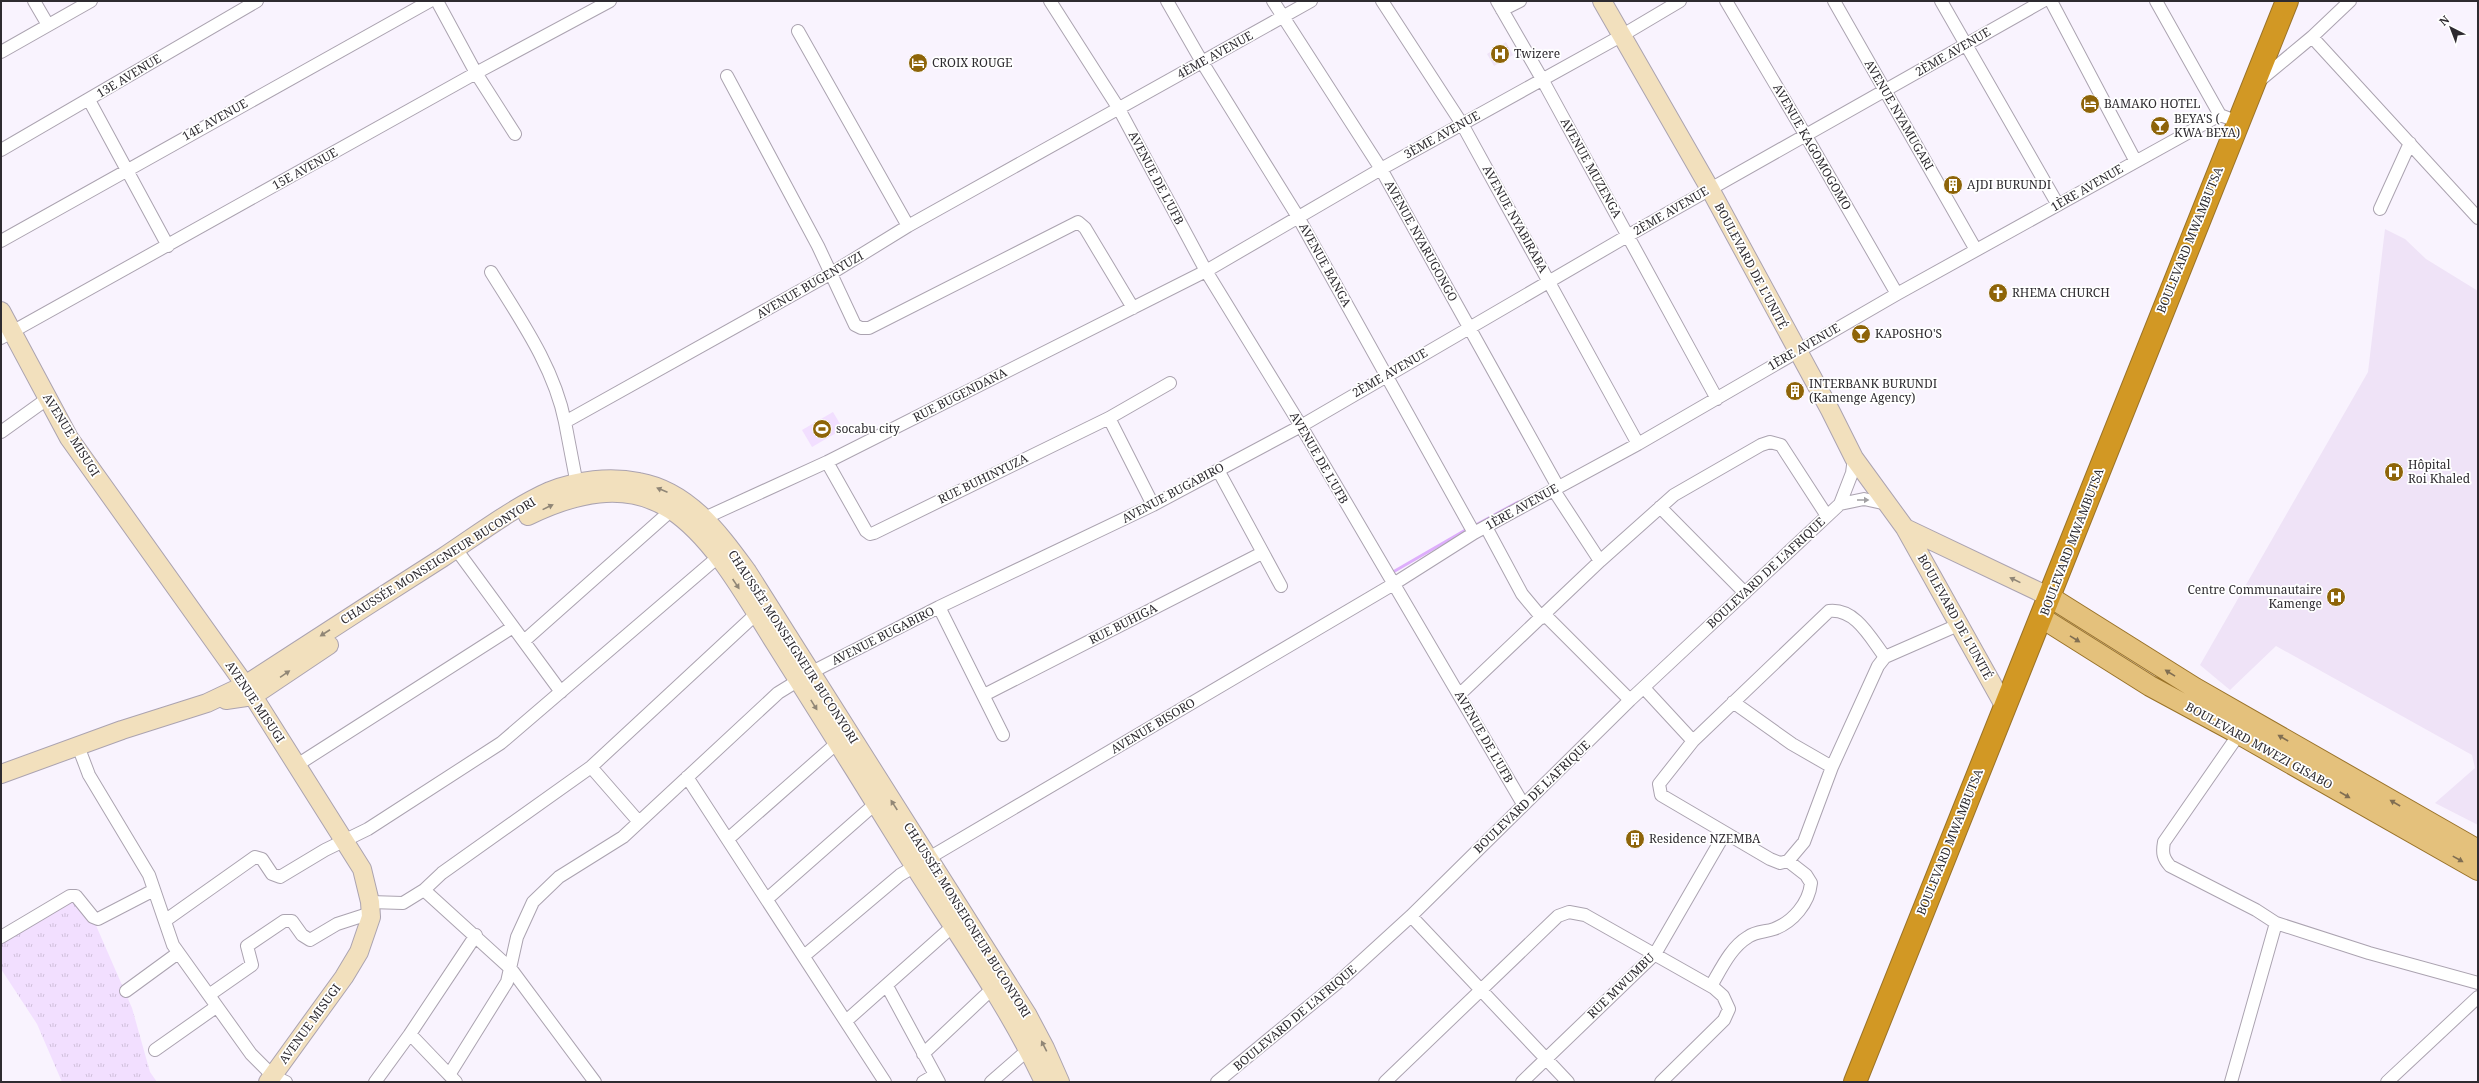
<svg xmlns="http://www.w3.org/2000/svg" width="2479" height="1083" font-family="'Noto Serif',serif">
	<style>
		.built { fill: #efe3f7 }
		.grass { fill: url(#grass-tufts) }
		.garden { fill: #f2dfff }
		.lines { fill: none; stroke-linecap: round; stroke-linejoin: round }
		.stream { stroke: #deaefc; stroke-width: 3 }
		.street-casing { stroke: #aba3b0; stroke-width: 14 }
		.secondary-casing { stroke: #aba3b0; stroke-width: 20 }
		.primary-casing { stroke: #997228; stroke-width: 22 }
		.highway-casing { stroke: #997228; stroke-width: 24 }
		.street { stroke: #fff; stroke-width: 12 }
		.secondary { stroke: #f2e0bd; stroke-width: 18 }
		.primary { stroke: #e4c17c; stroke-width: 20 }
		.highway { stroke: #d29824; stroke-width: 22 }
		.oneway { fill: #908676 }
		.oneway2 { fill: #a1a0a2 }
		.oneway3 { fill: #806e52 }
		.labels { text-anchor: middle; stroke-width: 3.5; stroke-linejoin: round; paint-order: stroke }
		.street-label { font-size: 12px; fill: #2e2b30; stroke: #fff }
		.poi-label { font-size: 12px; fill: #2e2b30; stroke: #fff; text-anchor: start }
	</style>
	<defs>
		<pattern id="grass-tufts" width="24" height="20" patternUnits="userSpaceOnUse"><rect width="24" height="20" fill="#f2dfff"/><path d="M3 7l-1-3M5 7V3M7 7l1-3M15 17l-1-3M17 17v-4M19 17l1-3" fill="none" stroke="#d0c0db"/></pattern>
	</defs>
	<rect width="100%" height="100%" fill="#f9f3fe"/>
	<path class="built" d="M 1506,42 L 1513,55 L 1494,66 L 1487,54 Z
		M 2385,229 L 2405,239 L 2426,259 L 2478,291 L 2478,825 L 2435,803 L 2475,768 L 2472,755 L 2276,646 L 2230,690 L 2200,665 L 2368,372 Z"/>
	<path class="grass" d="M 81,891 L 132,1008 L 150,1072 L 157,1082 L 62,1082 L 37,1024 L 1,969 L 1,939 Z"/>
	<path class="garden" d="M 833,412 L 843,429 L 812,447 L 802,430 Z"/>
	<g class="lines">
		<path class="stream" d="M 1474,526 L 1518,502
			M 1393,572 L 1469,528"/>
		<g class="street-casing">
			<path id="street" d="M 34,1 L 48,25
				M 437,1 L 476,73 L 515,134
				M 1050,1 L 1119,109 L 1206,271 L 1301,426 L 1523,804
				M 1167,1 L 1202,62 L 1298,217 L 1474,533
				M 1273,1 L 1381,169 L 1558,487
				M 1382,1 L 1462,124 L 1638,444
				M 1497,1 L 1542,79 L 1717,399
				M 1726,1 L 1806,136 L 1897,294
				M 1834,1 L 1976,250
				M 1941,1 L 2058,205
				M 2051,1 L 2135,160
				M 2156,1 L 2220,115 L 2228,118
				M 1502,10 L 1520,1
				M 798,31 L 908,226
				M 2312,37 L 2478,218
				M 1,52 L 91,1
				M 727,76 L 818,246 L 855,325 L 861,328 L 869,328 L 1078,222 L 1085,228 L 1133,308
				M 2259,81 L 2312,37 L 2350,1
				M 89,100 L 168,246
				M 1,150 L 257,1
				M 2380,209 L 2410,143
				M 1,241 L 430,1
				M 491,272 C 520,319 554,367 565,422
				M 1,338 L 476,73 L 610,1
				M 1109,418 L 1153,505
				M 1,432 L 47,399
				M 827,462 L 866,531 L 870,534 L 874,533 L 1109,418 L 1170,383
				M 1218,470 L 1281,586
				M 1553,489 L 1600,561
				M 578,490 L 565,422 L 830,274 L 908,226 L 1311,1
				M 1840,504 L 1864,499 L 1887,504
				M 1660,507 L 1745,593
				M 698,521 L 827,462 L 1206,271 L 1381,169 L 1621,36 L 1680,1
				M 1486,527 L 1522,594 L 1542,618
				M 456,549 L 561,692
				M 939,607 L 1003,735
				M 1545,615 L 1630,700
				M 524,641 L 675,507
				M 1885,657 C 1871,639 1856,608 1829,611 L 1693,741 L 1659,784 L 1661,795 L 1770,859 L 1780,863 L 1788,861 L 1804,842 L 1832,767 L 1878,666 L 1885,657 L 1958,625
				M 1644,688 L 1693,741
				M 984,695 L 1262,553
				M 1459,695 L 1600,561 L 1674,495 L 1761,445 L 1770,442 L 1781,445 L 1827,516
				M 1733,702 L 1792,744 L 1832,767
				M 2239,734 L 2164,842 C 2162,853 2163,858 2170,866 L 2256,910 L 2276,923 L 2369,953 L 2478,983
				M 78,746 L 89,775 L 149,875 L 173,945 L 251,1054 L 273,1076 L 286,1082
				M 297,765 L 513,627
				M 591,767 L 639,822
				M 687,777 L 885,1082
				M 728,839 L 837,743
				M 424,890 L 442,873 L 591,767 L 756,614
				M 767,899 L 875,804
				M 370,902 L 403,903 L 424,890 L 511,969 L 595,1082
				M 1411,916 L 1568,1082
				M 166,920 L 255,857 L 262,859 L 272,874 L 280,877 L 325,850 L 368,829 L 501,743 L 718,557
				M 1,937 L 70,896 L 76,896 L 93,917 L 98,919 L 154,890
				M 804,956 L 900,875 L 1392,585 L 1474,533 L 1638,444 L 1897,294 L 2220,115
				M 887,986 L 939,1082
				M 1711,986 C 1721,969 1731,947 1748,937 C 1756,931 1766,932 1774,929 C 1793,922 1809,903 1811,883 L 1806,875 L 1788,861
				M 126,991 L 178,953
				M 209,995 L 252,965 L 247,946 L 284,921 L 292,921 L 302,935 L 310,940 L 337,924 L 371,913
				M 846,1021 L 953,926
				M 410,1034 L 476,935
				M 155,1050 L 216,1007
				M 923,1054 L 993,988
				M 449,1075 L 507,982 L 517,937 L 533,902 L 559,877 L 623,837 L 778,693 L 812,672 L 939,607 L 1153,505 L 1301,426 L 1629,235 L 2043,1
				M 375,1082 L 410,1034 L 456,1082
				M 923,1082 L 935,1075
				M 991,1082 L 1029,1049
				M 1217,1082 L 1342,979 L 1411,916 L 1630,700 L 1840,504 L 1852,473 L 1854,458
				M 1385,1082 L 1558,916 L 1569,912 L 1585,915 L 1714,988 L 1723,996 L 1729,1009 L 1724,1020 L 1661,1082
				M 1522,1082 L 1655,954 L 1725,833
				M 2231,1082 L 2276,923
				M 2387,1082 L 2478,997"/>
		</g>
		<g class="secondary-casing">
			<path id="secondary" d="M 1602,1 L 1710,189 L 1830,410 L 1854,458 L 1905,528 L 2005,707
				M 1,311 L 69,438 L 253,696 L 362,869 L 370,902 L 371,917 L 359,952 L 344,977 L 268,1082
				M 528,516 C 573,494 625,480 671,510 C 715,539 748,601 776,645 C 819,713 861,780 903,848 C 951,926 1005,999 1044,1082
				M 1905,528 L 2050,597
				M 226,700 L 253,696 L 329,645
				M 1,774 L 122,730 L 207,703 L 245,685 C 311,642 376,600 442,558 C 477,535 512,508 550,491 C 577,480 610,476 639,482 C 689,491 719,533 747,571 L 1027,1014 L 1045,1048 L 1060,1082"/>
		</g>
		<g class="primary-casing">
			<path id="primary" d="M 2050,597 L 2195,688 L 2478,850
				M 2042,618 L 2150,686 L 2239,734 L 2478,870"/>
		</g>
		<g class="highway-casing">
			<path id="highway" d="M 1855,1082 L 2287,1"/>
		</g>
		<use href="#street" class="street"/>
		<use href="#secondary" class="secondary"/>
		<use href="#primary" class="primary"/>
		<use href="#highway" class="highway"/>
	</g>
	<defs><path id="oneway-solid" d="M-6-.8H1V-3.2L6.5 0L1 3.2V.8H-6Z"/></defs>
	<g class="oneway">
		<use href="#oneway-solid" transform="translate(662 490) rotate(-157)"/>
		<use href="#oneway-solid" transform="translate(548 507) rotate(-26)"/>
		<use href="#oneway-solid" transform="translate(2015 580) rotate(-154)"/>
		<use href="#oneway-solid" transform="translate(736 584) rotate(56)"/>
		<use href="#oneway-solid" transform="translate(325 633) rotate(147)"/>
		<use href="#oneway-solid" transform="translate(285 674) rotate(-34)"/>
		<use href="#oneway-solid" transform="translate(814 705) rotate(58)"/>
		<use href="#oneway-solid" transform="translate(894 805) rotate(-123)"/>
		<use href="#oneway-solid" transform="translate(1044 1046) rotate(-117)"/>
	</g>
	<use class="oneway2" href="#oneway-solid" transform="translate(1863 500)"/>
	<g class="oneway3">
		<use href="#oneway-solid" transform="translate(2075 639) rotate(32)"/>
		<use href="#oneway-solid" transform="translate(2170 673) rotate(-148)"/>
		<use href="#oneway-solid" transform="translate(2283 738) rotate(-150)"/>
		<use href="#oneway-solid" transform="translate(2345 795) rotate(30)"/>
		<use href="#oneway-solid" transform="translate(2395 803) rotate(-150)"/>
		<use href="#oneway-solid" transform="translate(2458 859) rotate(29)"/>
	</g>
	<defs>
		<g id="hospital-disc" transform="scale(1)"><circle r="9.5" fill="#8e6409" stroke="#fff"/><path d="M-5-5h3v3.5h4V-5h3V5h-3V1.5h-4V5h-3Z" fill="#fff"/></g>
		<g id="hotel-disc" transform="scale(1)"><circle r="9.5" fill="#8e6409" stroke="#fff"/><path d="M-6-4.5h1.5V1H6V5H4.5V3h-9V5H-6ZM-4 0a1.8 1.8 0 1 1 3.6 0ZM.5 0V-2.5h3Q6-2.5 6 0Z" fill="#fff"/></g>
		<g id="bar-disc" transform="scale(1)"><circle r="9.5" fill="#8e6409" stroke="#fff"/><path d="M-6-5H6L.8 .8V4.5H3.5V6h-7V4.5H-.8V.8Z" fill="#fff"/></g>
		<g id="building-disc" transform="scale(1)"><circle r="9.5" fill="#8e6409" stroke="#fff"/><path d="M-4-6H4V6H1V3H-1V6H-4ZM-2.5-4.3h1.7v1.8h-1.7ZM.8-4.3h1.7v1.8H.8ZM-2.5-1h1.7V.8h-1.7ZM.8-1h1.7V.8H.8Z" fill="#fff"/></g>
		<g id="church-disc" transform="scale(1)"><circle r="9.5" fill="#8e6409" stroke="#fff"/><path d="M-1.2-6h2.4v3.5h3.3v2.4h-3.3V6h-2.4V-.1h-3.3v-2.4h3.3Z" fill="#fff"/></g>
		<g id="stadium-disc" transform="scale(1)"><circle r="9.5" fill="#8e6409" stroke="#fff"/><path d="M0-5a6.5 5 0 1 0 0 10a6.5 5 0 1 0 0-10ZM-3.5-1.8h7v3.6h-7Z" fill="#fff"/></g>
	</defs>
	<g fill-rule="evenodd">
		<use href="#hospital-disc" x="1500" y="54"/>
		<use href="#hotel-disc" x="918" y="63"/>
		<use href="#hotel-disc" x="2090" y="104"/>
		<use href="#bar-disc" x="2160" y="126"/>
		<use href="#building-disc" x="1953" y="185"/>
		<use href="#church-disc" x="1998" y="293"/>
		<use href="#bar-disc" x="1861" y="334"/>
		<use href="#building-disc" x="1795" y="391"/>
		<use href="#stadium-disc" x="822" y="429"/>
		<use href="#hospital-disc" x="2394" y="472"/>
		<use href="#hospital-disc" x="2336" y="597"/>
		<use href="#building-disc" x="1635" y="839"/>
	</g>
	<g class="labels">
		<g class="street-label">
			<text transform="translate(1953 52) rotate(-30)" y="4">2ÈME AVENUE</text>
			<text transform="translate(1215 55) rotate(-29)" y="4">4ÈME AVENUE</text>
			<text transform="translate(129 76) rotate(-31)" y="4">13E AVENUE</text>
			<text transform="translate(1899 115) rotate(60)" y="4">AVENUE NYAMUGARI</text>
			<text transform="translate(215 120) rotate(-29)" y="4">14E AVENUE</text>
			<text transform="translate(1442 135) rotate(-29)" y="4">3ÈME AVENUE</text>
			<text transform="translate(1812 147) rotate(60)" y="4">AVENUE KAGOMOGOMO</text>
			<text transform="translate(1591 168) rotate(61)" y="4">AVENUE MUZENGA</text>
			<text transform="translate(305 169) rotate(-29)" y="4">15E AVENUE</text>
			<text transform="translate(1156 178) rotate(62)" y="4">AVENUE DE L'UFB</text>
			<text transform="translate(2087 188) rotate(-30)" y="4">1ÈRE AVENUE</text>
			<text transform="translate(1671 211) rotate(-30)" y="4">2ÈME AVENUE</text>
			<text transform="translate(1515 219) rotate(61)" y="4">AVENUE NYABIRABA</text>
			<text transform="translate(2190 240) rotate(-68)" y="4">BOULEVARD MWAMBUTSA</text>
			<text transform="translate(1421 241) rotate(61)" y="4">AVENUE NYARUGONGO</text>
			<text transform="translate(1325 265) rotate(61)" y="4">AVENUE BANGA</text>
			<text transform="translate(1751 266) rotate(62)" y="4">BOULEVARD DE L'UNITÉ</text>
			<text transform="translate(810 285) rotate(-30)" y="4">AVENUE BUGENYUZI</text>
			<text transform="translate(1804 347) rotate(-30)" y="4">1ÈRE AVENUE</text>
			<text transform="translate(1390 373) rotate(-30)" y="4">2ÈME AVENUE</text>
			<text transform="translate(960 395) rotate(-27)" y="4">RUE BUGENDANA</text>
			<text transform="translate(71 435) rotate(58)" y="4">AVENUE MISUGI</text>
			<text transform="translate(1319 458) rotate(60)" y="4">AVENUE DE L'UFB</text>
			<text transform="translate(983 479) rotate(-26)" y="4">RUE BUHINYUZA</text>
			<text transform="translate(1173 493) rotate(-28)" y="4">AVENUE BUGABIRO</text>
			<text transform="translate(1522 507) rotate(-29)" y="4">1ÈRE AVENUE</text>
			<text transform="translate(2072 542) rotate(-69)" y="4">BOULEVARD MWAMBUTSA</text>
			<text transform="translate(438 561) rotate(-32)" y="4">CHAUSSÉE MONSEIGNEUR BUCONYORI</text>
			<text transform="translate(1766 573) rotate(-43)" y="4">BOULEVARD DE L'AFRIQUE</text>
			<text transform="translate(1955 617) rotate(61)" y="4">BOULEVARD DE L'UNITÉ</text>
			<text transform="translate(1123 624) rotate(-27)" y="4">RUE BUHIGA</text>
			<text transform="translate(883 636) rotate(-27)" y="4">AVENUE BUGABIRO</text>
			<text transform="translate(793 647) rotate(57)" y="4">CHAUSSÉE MONSEIGNEUR BUCONYORI</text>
			<text transform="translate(255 702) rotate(56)" y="4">AVENUE MISUGI</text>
			<text transform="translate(1153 726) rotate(-31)" y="4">AVENUE BISORO</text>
			<text transform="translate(1484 737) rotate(60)" y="4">AVENUE DE L'UFB</text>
			<text transform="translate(2259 746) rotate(29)" y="4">BOULEVARD MWEZI GISABO</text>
			<text transform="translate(1532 797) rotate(-44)" y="4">BOULEVARD DE L'AFRIQUE</text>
			<text transform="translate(1950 842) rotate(-68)" y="4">BOULEVARD MWAMBUTSA</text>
			<text transform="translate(967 920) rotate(58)" y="4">CHAUSSÉE MONSEIGNEUR BUCONYORI</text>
			<text transform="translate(1621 986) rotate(-44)" y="4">RUE MWUMBU</text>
			<text transform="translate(1295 1018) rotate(-40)" y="4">BOULEVARD DE L'AFRIQUE</text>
			<text transform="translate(310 1024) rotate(-54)" y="4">AVENUE MISUGI</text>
		</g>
		<g class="poi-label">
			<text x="1514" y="58">Twizere</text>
			<text x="932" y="67">CROIX ROUGE</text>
			<text x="2104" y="108">BAMAKO HOTEL</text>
			<text x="2174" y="123">BEYA'S (<tspan x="2174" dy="14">KWA BEYA)</tspan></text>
			<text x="1967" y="189">AJDI BURUNDI</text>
			<text x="2012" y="297">RHEMA CHURCH</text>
			<text x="1875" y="338">KAPOSHO'S</text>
			<text x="1809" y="388">INTERBANK BURUNDI<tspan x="1809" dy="14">(Kamenge Agency)</tspan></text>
			<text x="836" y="433">socabu city</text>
			<text x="2408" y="469">Hôpital<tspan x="2408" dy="14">Roi Khaled</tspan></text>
			<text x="2322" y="594" text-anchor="end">Centre Communautaire<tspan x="2322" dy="14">Kamenge</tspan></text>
			<text x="1649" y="843">Residence NZEMBA</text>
		</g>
	</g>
	<rect width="2479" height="1083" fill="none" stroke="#2e2b30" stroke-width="4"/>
	<g transform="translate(2451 28) rotate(318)" stroke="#ffffff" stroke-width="3" paint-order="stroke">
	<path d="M0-3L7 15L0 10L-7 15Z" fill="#2e2b30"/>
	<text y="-6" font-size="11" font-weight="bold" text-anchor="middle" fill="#2e2b30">N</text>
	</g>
</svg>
